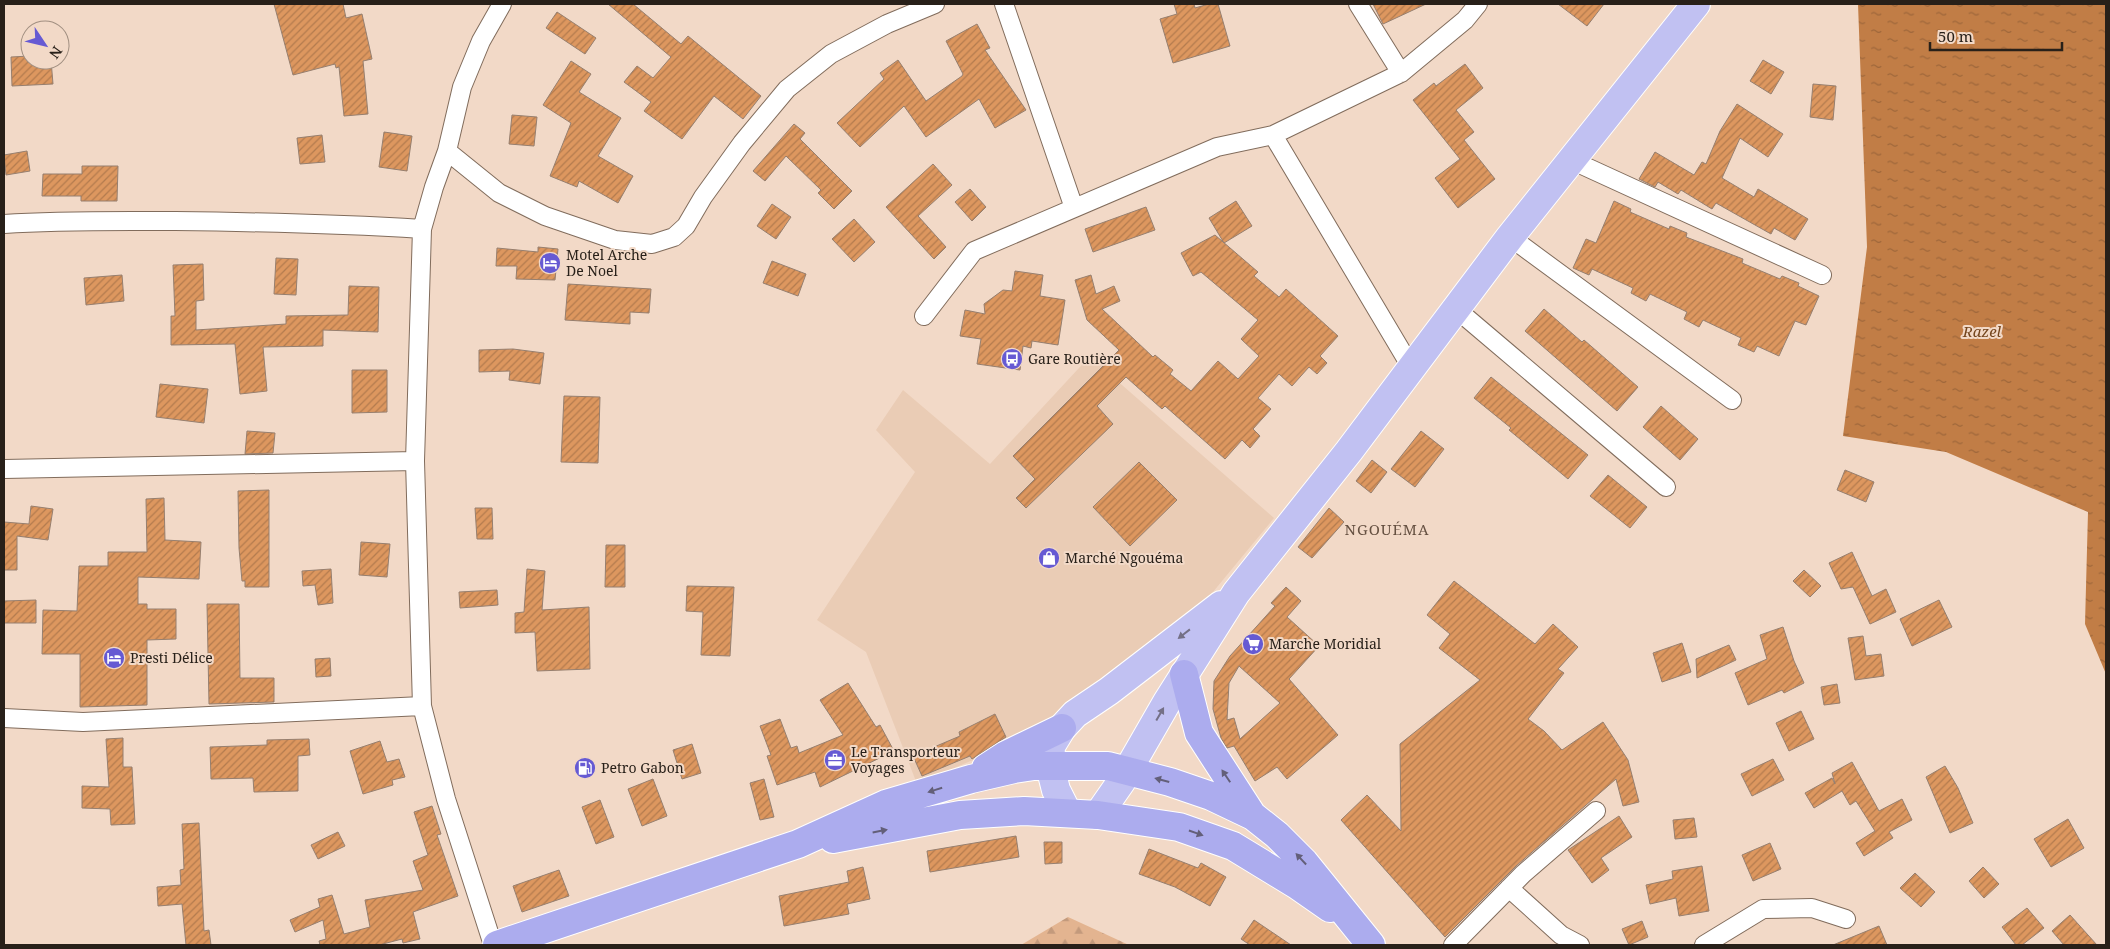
<svg xmlns="http://www.w3.org/2000/svg" width="2110" height="949" font-family="'Noto Serif',serif">
	<style>
		.built { fill: #eaccb5 }
		.forest { fill: url(#forest-firs) }
		.water { fill: url(#water-ripples) }
		.building { fill: url(#building-hatch); stroke: #967f6f; fill-rule: evenodd }
		.lines { fill: none; stroke-linecap: round; stroke-linejoin: round }
		.minor-casing { stroke: #816c5c; stroke-width: 20 }
		.primary-casing { stroke: #fff; stroke-width: 30 }
		.trunk-casing { stroke: #fff; stroke-width: 30 }
		.minor { stroke: #fff; stroke-width: 18 }
		.primary { stroke: #c1c1f2; stroke-width: 28 }
		.trunk { stroke: #acacee; stroke-width: 28 }
		.oneway { fill: #747086 }
		.oneway2 { fill: #635f79 }
		.labels { text-anchor: middle; stroke-width: 4; stroke-linejoin: round; paint-order: stroke }
		.poi-label { font-size: 14px; fill: #282019; stroke: #f2d9c7; text-anchor: start }
		.water-label { font-size: 15px; font-style: italic; fill: #74451c; stroke: #f2d9c7 }
		.neighbourhood-label { font-size: 15px; letter-spacing: 1px; fill: #655041; stroke: #f2d9c7 }
	</style>
	<defs>
		<pattern id="forest-firs" width="22" height="20" patternUnits="userSpaceOnUse" patternTransform="scale(1.25)"><rect width="22" height="20" fill="#e3b490"/><path d="M5 1l3.5 6h-7zM16 11l3.5 6h-7z" fill="#c39a7c"/></pattern>
		<pattern id="water-ripples" width="26" height="14" patternUnits="userSpaceOnUse" patternTransform="scale(1.25)"><rect width="26" height="14" fill="#c17d46"/><path d="M2 4q2-2 4 0t4 0M15 11q2-2 4 0t4 0" fill="none" stroke="#9d663a"/></pattern>
		<pattern id="building-hatch" width="6" height="6" patternUnits="userSpaceOnUse" patternTransform="scale(1.25)"><rect width="6" height="6" fill="#dd975f"/><path d="M-1 1l2-2M0 6l6-6M5 7l2-2" fill="none" stroke="#b37b4e"/></pattern>
	</defs>
	<rect width="100%" height="100%" fill="#f2d9c7"/>
	<path class="built" d="M 1091,355 L 1122,385 L 1274,518 L 1208,598 L 1031,735 L 917,784 L 866,652 L 817,620 L 915,472 L 876,430 L 903,390 L 990,464 Z"/>
	<path class="forest" d="M 1068,917 L 1129,945 L 1021,945 Z"/>
	<path class="water" d="M 1858,4 L 2106,4 L 2106,674 L 2085,624 L 2088,512 L 1946,452 L 1843,436 L 1867,247 Z"/>
	<path class="building" d="M 274,4 L 343,4 L 346,18 L 362,14 L 372,59 L 363,61 L 368,114 L 344,116 L 339,67 L 336,68 L 335,64 L 293,75 Z
		M 608,4 L 633,4 L 681,44 L 688,36 L 761,96 L 743,119 L 714,96 L 682,139 L 644,111 L 651,102 L 624,82 L 637,66 L 653,78 L 671,57 Z
		M 1174,4 L 1194,4 L 1195,8 L 1209,4 L 1218,4 L 1230,46 L 1173,63 L 1160,19 L 1177,14 Z
		M 1373,4 L 1426,4 L 1383,24 Z
		M 1558,4 L 1604,4 L 1587,26 Z
		M 557,12 L 596,38 L 585,54 L 546,28 Z
		M 977,24 L 990,48 L 985,50 L 1026,110 L 995,128 L 979,99 L 926,137 L 904,106 L 860,147 L 837,123 L 884,79 L 880,73 L 898,60 L 926,101 L 962,76 L 963,74 L 946,41 Z
		M 30,56 L 30,60 L 51,60 L 53,84 L 12,86 L 11,57 Z
		M 1763,60 L 1784,72 L 1771,94 L 1750,81 Z
		M 571,61 L 591,74 L 579,92 L 621,118 L 598,156 L 633,176 L 618,203 L 579,181 L 577,187 L 550,176 L 571,123 L 543,105 Z
		M 1465,64 L 1483,88 L 1456,110 L 1474,132 L 1464,140 L 1495,179 L 1458,208 L 1435,178 L 1460,159 L 1413,100 L 1434,83 L 1436,86 Z
		M 1813,84 L 1836,86 L 1833,120 L 1810,117 Z
		M 1737,104 L 1783,134 L 1768,157 L 1740,138 L 1722,178 L 1754,197 L 1758,189 L 1808,219 L 1795,240 L 1774,228 L 1771,234 L 1716,203 L 1712,209 L 1681,190 L 1678,194 L 1658,182 L 1655,187 L 1639,179 L 1655,152 L 1694,175 L 1702,162 L 1706,164 L 1720,131 Z
		M 512,115 L 537,117 L 534,146 L 509,144 Z
		M 794,124 L 805,133 L 800,139 L 852,191 L 834,209 L 818,193 L 821,190 L 786,156 L 765,181 L 753,171 Z
		M 384,132 L 412,136 L 407,171 L 379,167 Z
		M 322,135 L 325,162 L 300,164 L 297,138 Z
		M 27,151 L 30,171 L 6,175 L 4,155 Z
		M 933,164 L 952,185 L 918,216 L 946,247 L 934,259 L 886,207 Z
		M 82,166 L 118,166 L 117,201 L 81,201 L 81,196 L 42,196 L 43,174 L 82,174 Z
		M 970,189 L 986,207 L 972,221 L 955,202 Z
		M 1236,201 L 1252,226 L 1224,243 L 1209,218 Z
		M 1614,201 L 1631,209 L 1630,212 L 1669,229 L 1670,226 L 1687,233 L 1686,237 L 1743,259 L 1742,263 L 1780,279 L 1782,276 L 1799,283 L 1798,286 L 1819,296 L 1806,325 L 1795,321 L 1779,356 L 1757,346 L 1754,352 L 1738,345 L 1741,338 L 1703,320 L 1699,327 L 1684,319 L 1687,312 L 1650,294 L 1646,301 L 1631,293 L 1633,288 L 1592,269 L 1589,275 L 1573,268 L 1586,239 L 1596,243 Z
		M 772,204 L 791,217 L 776,239 L 757,226 Z
		M 1146,207 L 1155,230 L 1093,252 L 1085,229 Z
		M 854,219 L 875,242 L 854,262 L 832,239 Z
		M 1215,235 L 1258,272 L 1254,276 L 1279,297 L 1286,289 L 1338,336 L 1320,356 L 1327,363 L 1317,374 L 1309,367 L 1292,386 L 1279,374 L 1258,398 L 1271,409 L 1253,429 L 1260,436 L 1250,448 L 1242,440 L 1225,459 L 1165,406 L 1162,409 L 1126,377 L 1097,406 L 1113,424 L 1026,508 L 1016,498 L 1035,479 L 1013,456 L 1119,350 L 1087,320 L 1075,280 L 1091,275 L 1096,294 L 1114,286 L 1120,301 L 1102,309 L 1153,357 L 1155,355 L 1173,370 L 1170,374 L 1191,391 L 1218,361 L 1238,379 L 1259,356 L 1241,339 L 1258,320 L 1201,272 L 1193,276 L 1181,253 Z
		M 538,247 L 558,249 L 555,280 L 516,279 L 517,266 L 496,266 L 497,248 L 538,252 Z
		M 276,258 L 298,259 L 296,295 L 274,294 Z
		M 772,261 L 806,274 L 798,296 L 763,283 Z
		M 203,264 L 204,300 L 196,301 L 196,330 L 286,324 L 286,316 L 348,315 L 349,286 L 379,287 L 378,332 L 323,330 L 323,346 L 263,347 L 267,391 L 240,394 L 235,344 L 171,345 L 171,316 L 175,316 L 173,265 Z
		M 1015,271 L 1043,275 L 1040,296 L 1065,300 L 1058,345 L 1032,341 L 1031,348 L 1023,346 L 1020,370 L 977,364 L 981,339 L 960,336 L 965,310 L 985,314 L 984,304 L 1003,290 L 1012,291 Z
		M 122,275 L 124,301 L 86,305 L 84,278 Z
		M 568,284 L 651,289 L 649,313 L 630,312 L 630,324 L 565,320 Z
		M 1544,309 L 1582,342 L 1584,340 L 1638,387 L 1617,411 L 1525,331 Z
		M 513,349 L 544,353 L 540,384 L 509,380 L 510,371 L 479,372 L 479,350 Z
		M 352,370 L 387,370 L 387,412 L 352,413 Z
		M 1491,377 L 1588,455 L 1568,479 L 1509,430 L 1511,428 L 1474,398 Z
		M 160,384 L 208,389 L 204,423 L 156,417 Z
		M 564,396 L 600,397 L 598,463 L 561,462 Z
		M 1661,406 L 1698,439 L 1680,460 L 1643,427 Z
		M 247,431 L 275,433 L 273,453 L 245,454 Z
		M 1421,431 L 1444,449 L 1415,487 L 1391,469 Z
		M 1372,460 L 1387,472 L 1371,493 L 1356,481 Z
		M 1139,462 L 1177,500 L 1130,546 L 1093,507 Z
		M 1845,470 L 1874,482 L 1866,502 L 1837,490 Z
		M 1608,475 L 1647,507 L 1630,528 L 1590,496 Z
		M 269,490 L 269,587 L 245,587 L 245,581 L 242,581 L 239,548 L 238,491 Z
		M 164,498 L 165,540 L 201,542 L 199,579 L 138,577 L 138,604 L 147,604 L 147,609 L 176,609 L 176,639 L 147,640 L 147,705 L 80,707 L 80,654 L 42,654 L 43,610 L 77,611 L 79,566 L 108,566 L 108,552 L 147,552 L 146,499 Z
		M 31,506 L 53,509 L 48,540 L 17,536 L 17,570 L 4,570 L 4,522 L 29,524 Z
		M 475,508 L 492,508 L 493,539 L 477,539 Z
		M 1329,508 L 1344,522 L 1312,558 L 1298,547 Z
		M 361,542 L 390,544 L 387,577 L 359,575 Z
		M 606,545 L 625,545 L 625,587 L 605,587 Z
		M 1852,552 L 1872,596 L 1886,589 L 1896,612 L 1870,624 L 1853,587 L 1841,589 L 1829,563 Z
		M 331,569 L 333,603 L 318,605 L 315,585 L 303,586 L 302,571 Z
		M 527,569 L 545,571 L 542,610 L 589,607 L 590,669 L 537,671 L 535,632 L 515,633 L 515,613 L 524,612 Z
		M 1804,570 L 1821,586 L 1810,597 L 1793,581 Z
		M 1454,581 L 1535,644 L 1553,624 L 1578,647 L 1558,669 L 1564,673 L 1528,719 L 1544,731 L 1562,750 L 1603,722 L 1628,760 L 1639,802 L 1623,806 L 1616,779 L 1516,866 L 1445,937 L 1341,820 L 1367,795 L 1401,831 L 1400,744 L 1480,680 L 1439,648 L 1450,634 L 1427,615 Z
		M 687,586 L 734,587 L 730,656 L 701,655 L 703,612 L 686,611 Z
		M 1286,587 L 1301,601 L 1287,617 L 1319,646 L 1289,679 L 1338,735 L 1287,779 L 1277,767 L 1255,781 L 1234,746 L 1227,748 L 1221,738 L 1213,709 L 1214,681 L 1230,656 L 1275,606 L 1271,603 ZM 1239,666 L 1280,703 L 1240,739 L 1234,718 L 1227,720 L 1229,683 Z
		M 497,590 L 498,605 L 460,608 L 459,592 Z
		M 36,600 L 36,623 L 4,623 L 4,601 Z
		M 1939,600 L 1952,627 L 1912,646 L 1900,619 Z
		M 207,604 L 239,604 L 240,678 L 274,678 L 274,702 L 209,704 Z
		M 1783,627 L 1794,661 L 1804,683 L 1784,693 L 1782,690 L 1748,705 L 1735,673 L 1767,659 L 1760,635 Z
		M 1863,636 L 1866,656 L 1881,654 L 1884,676 L 1855,680 L 1848,638 Z
		M 1682,643 L 1691,672 L 1662,682 L 1653,653 Z
		M 1729,645 L 1736,660 L 1697,678 L 1696,659 Z
		M 330,658 L 331,676 L 316,677 L 315,659 Z
		M 848,683 L 876,727 L 880,725 L 894,751 L 820,787 L 815,772 L 777,785 L 767,756 L 771,755 L 760,726 L 780,719 L 791,748 L 797,746 L 799,753 L 843,735 L 820,700 Z
		M 1837,684 L 1840,703 L 1824,705 L 1821,687 Z
		M 1801,711 L 1814,739 L 1789,751 L 1776,723 Z
		M 995,714 L 1006,737 L 972,759 L 970,756 L 922,776 L 913,756 L 960,736 L 959,732 Z
		M 123,738 L 123,767 L 132,767 L 135,824 L 111,825 L 110,809 L 82,808 L 82,786 L 109,787 L 106,739 Z
		M 309,739 L 310,755 L 298,756 L 298,791 L 254,792 L 253,778 L 211,779 L 210,747 L 267,745 L 267,740 Z
		M 380,741 L 387,762 L 399,759 L 405,777 L 392,780 L 393,785 L 363,794 L 350,751 Z
		M 692,744 L 701,773 L 682,779 L 673,750 Z
		M 1773,759 L 1784,780 L 1752,796 L 1741,774 Z
		M 1852,762 L 1879,811 L 1902,799 L 1912,820 L 1889,832 L 1893,838 L 1864,856 L 1856,843 L 1875,831 L 1856,801 L 1850,805 L 1842,791 L 1814,808 L 1805,793 L 1832,778 L 1835,784 L 1832,773 Z
		M 1945,766 L 1958,788 L 1973,823 L 1950,833 L 1926,777 Z
		M 653,779 L 667,816 L 642,826 L 628,789 Z
		M 764,779 L 774,817 L 760,820 L 750,783 Z
		M 600,800 L 614,837 L 596,844 L 582,807 Z
		M 432,806 L 441,834 L 437,835 L 458,896 L 413,912 L 420,939 L 403,943 L 402,939 L 379,945 L 320,945 L 319,941 L 326,939 L 323,920 L 295,932 L 290,920 L 320,907 L 318,899 L 332,895 L 344,934 L 370,927 L 365,900 L 423,890 L 413,861 L 428,855 L 414,812 Z
		M 1619,816 L 1632,837 L 1601,858 L 1609,870 L 1592,883 L 1568,850 Z
		M 1694,818 L 1697,837 L 1675,839 L 1673,820 Z
		M 2068,819 L 2084,848 L 2051,867 L 2034,839 Z
		M 199,823 L 204,931 L 209,930 L 211,945 L 186,945 L 182,904 L 158,906 L 157,887 L 181,885 L 180,870 L 184,869 L 182,824 Z
		M 338,832 L 345,846 L 318,859 L 311,845 Z
		M 1016,836 L 1019,857 L 930,872 L 927,851 Z
		M 1044,842 L 1062,842 L 1062,863 L 1045,864 Z
		M 1770,843 L 1781,869 L 1753,881 L 1742,855 Z
		M 1149,849 L 1198,868 L 1201,863 L 1226,877 L 1210,906 L 1175,887 L 1139,874 Z
		M 1702,866 L 1709,911 L 1679,916 L 1676,898 L 1650,904 L 1646,885 L 1673,879 L 1672,871 Z
		M 863,867 L 870,899 L 847,904 L 849,914 L 784,926 L 779,896 L 849,882 L 847,871 Z
		M 1983,867 L 1999,884 L 1984,898 L 1969,881 Z
		M 559,870 L 569,896 L 522,912 L 513,886 Z
		M 1915,873 L 1935,892 L 1921,907 L 1900,888 Z
		M 2027,908 L 2044,928 L 2022,945 L 2016,945 L 2002,927 Z
		M 2070,915 L 2097,945 L 2064,945 L 2052,931 Z
		M 1254,920 L 1291,945 L 1250,945 L 1241,939 Z
		M 1642,921 L 1648,937 L 1629,945 L 1622,929 Z
		M 1879,926 L 1887,945 L 1833,945 Z"/>
	<g class="lines">
		<g class="minor-casing">
			<path id="minor" d="M 1004,4 L 1074,208
				M 1358,4 L 1401,73
				M 1273,135 L 1411,367
				M 447,151 L 499,193 L 545,216 L 615,240 L 652,244 L 674,237 L 686,226 L 703,197 L 742,143 L 787,89 L 831,54 L 887,24 L 935,4
				M 1571,160 L 1822,275
				M 4,224 C 61,220 118,221 175,221 C 257,222 340,224 422,229
				M 1510,237 L 1732,400
				M 1455,308 L 1666,487
				M 924,316 L 974,251 L 1217,147 L 1273,135 L 1401,73 L 1465,20 L 1478,4
				M 4,469 L 415,461
				M 4,718 L 83,722 L 422,706
				M 1509,888 L 1561,935 L 1580,945
				M 493,945 L 446,799 L 422,706 L 415,461 L 422,229 L 434,187 L 447,151 L 462,87 L 481,41 L 502,4
				M 1453,945 L 1523,874 L 1596,811
				M 1704,945 L 1763,909 L 1812,908 L 1846,919"/>
		</g>
		<g class="primary-casing">
			<path id="primary" d="M 1067,812 L 1056,790 L 1050,766 L 1051,746 L 1062,728 L 1075,714 L 1109,691 L 1221,605
				M 1098,815 L 1121,782 L 1167,702 L 1236,593 L 1349,451 L 1510,237 L 1696,4"/>
		</g>
		<g class="trunk-casing">
			<path id="trunk" d="M 1184,674 L 1199,733 L 1252,815
				M 986,768 L 1006,755 L 1062,728
				M 833,839 L 960,815 L 1024,811 L 1098,815 L 1179,827 L 1233,846 L 1297,885 L 1330,908
				M 497,945 L 798,844 L 886,804 L 971,779 L 1014,769 L 1034,766 L 1108,766 L 1170,782 L 1211,796 L 1253,816 L 1277,835 L 1304,862 L 1371,945"/>
		</g>
		<use href="#minor" class="minor"/>
		<use href="#primary" class="primary"/>
		<use href="#trunk" class="trunk"/>
	</g>
	<defs><path id="oneway-solid" d="M-6-.8H1V-3.2L6.5 0L1 3.2V.8H-6Z" transform="scale(1.25)"/></defs>
	<g class="oneway">
		<use href="#oneway-solid" transform="translate(1184 634) rotate(142)"/>
		<use href="#oneway-solid" transform="translate(1160 714) rotate(-60)"/>
	</g>
	<g class="oneway2">
		<use href="#oneway-solid" transform="translate(1226 776) rotate(-124)"/>
		<use href="#oneway-solid" transform="translate(1162 780) rotate(-165)"/>
		<use href="#oneway-solid" transform="translate(935 790) rotate(163)"/>
		<use href="#oneway-solid" transform="translate(880 831) rotate(-11)"/>
		<use href="#oneway-solid" transform="translate(1196 833) rotate(19)"/>
		<use href="#oneway-solid" transform="translate(1301 859) rotate(-133)"/>
	</g>
	<defs>
		<g id="hotel-disc" transform="scale(1.125)"><circle r="9.5" fill="#665ad3" stroke="#f2d9c7"/><path d="M-6-4.5h1.5V1H6V5H4.5V3h-9V5H-6ZM-4 0a1.8 1.8 0 1 1 3.6 0ZM.5 0V-2.5h3Q6-2.5 6 0Z" fill="#fff"/></g>
		<g id="bus-disc" transform="scale(1.125)"><circle r="9.5" fill="#665ad3" stroke="#f2d9c7"/><path d="M-5-6H5V4H4V6H2V4H-2V6H-4V4H-5ZM-3.5-4V0h7V-4ZM-3.5 1.2v1.5H-2V1.2ZM2 1.2v1.5H3.5V1.2Z" fill="#fff"/></g>
		<g id="shop-disc" transform="scale(1.125)"><circle r="9.5" fill="#665ad3" stroke="#f2d9c7"/><path d="M-5-2.5h2.3a2.7 3.5 0 0 1 5.4 0H5L5.5 6h-11ZM-1.5-2.5h3a1.5 2.3 0 0 0-3 0Z" fill="#fff"/></g>
		<g id="supermarket-disc" transform="scale(1.125)"><circle r="9.5" fill="#665ad3" stroke="#f2d9c7"/><path d="M-6-5.5h2.5l.6 2H6L4.5 2H-2.5L-4.4-4H-6ZM-1.5 3.2a1.3 1.3 0 1 0 .1 0ZM3 3.2a1.3 1.3 0 1 0 .1 0Z" fill="#fff"/></g>
		<g id="office-disc" transform="scale(1.125)"><circle r="9.5" fill="#665ad3" stroke="#f2d9c7"/><path d="M-6-3h4V-5.5h4V-3h4V5H-6ZM-1-4.5V-3h2v-1.5ZM-6 0V1H6V0Z" fill="#fff"/></g>
		<g id="fuel-disc" transform="scale(1.125)"><circle r="9.5" fill="#665ad3" stroke="#f2d9c7"/><path d="M-5.5-6h7V0h2V4h1.3V-2.5L3-4.5l.8-.8L6-3V5H2.5V1h-1V6h-7ZM-4.2-4.7v3.2H.2V-4.7Z" fill="#fff"/></g>
	</defs>
	<g fill-rule="evenodd">
		<use href="#hotel-disc" x="550" y="263"/>
		<use href="#bus-disc" x="1012" y="359"/>
		<use href="#shop-disc" x="1049" y="558"/>
		<use href="#supermarket-disc" x="1253" y="644"/>
		<use href="#hotel-disc" x="114" y="658"/>
		<use href="#office-disc" x="835" y="760"/>
		<use href="#fuel-disc" x="585" y="768"/>
	</g>
	<g class="labels">
		<g class="poi-label">
			<text x="566" y="260">Motel Arche<tspan x="566" dy="16">De Noel</tspan></text>
			<text x="1028" y="364">Gare Routière</text>
			<text x="1065" y="563">Marché Ngouéma</text>
			<text x="1269" y="649">Marche Moridial</text>
			<text x="130" y="663">Presti Délice</text>
			<text x="851" y="757">Le Transporteur<tspan x="851" dy="16">Voyages</tspan></text>
			<text x="601" y="773">Petro Gabon</text>
		</g>
		<g class="water-label">
			<text x="1982" y="337">Razel</text>
		</g>
		<g class="neighbourhood-label">
			<text x="1387" y="535">NGOUÉMA</text>
		</g>
	</g>
	<rect width="2110" height="949" fill="none" stroke="#282019" stroke-width="10"/>
	<g transform="translate(45 45) rotate(125)"><circle r="24" fill="#f2d9c7" stroke="#a18f81"/>
	<path d="M0-4L9 19L0 12L-9 19Z" fill="#665ad3"/>
	<text y="-8" font-size="14" font-weight="bold" text-anchor="middle" fill="#282019">N</text>
	</g>
	<path d="M1930 42v8h132v-8" fill="none" stroke="#282019" stroke-width="2.5"/>
	<text x="1938" y="42" font-size="15" fill="#282019" stroke="#f2d9c7" stroke-width="4" paint-order="stroke">50 m</text>
</svg>
